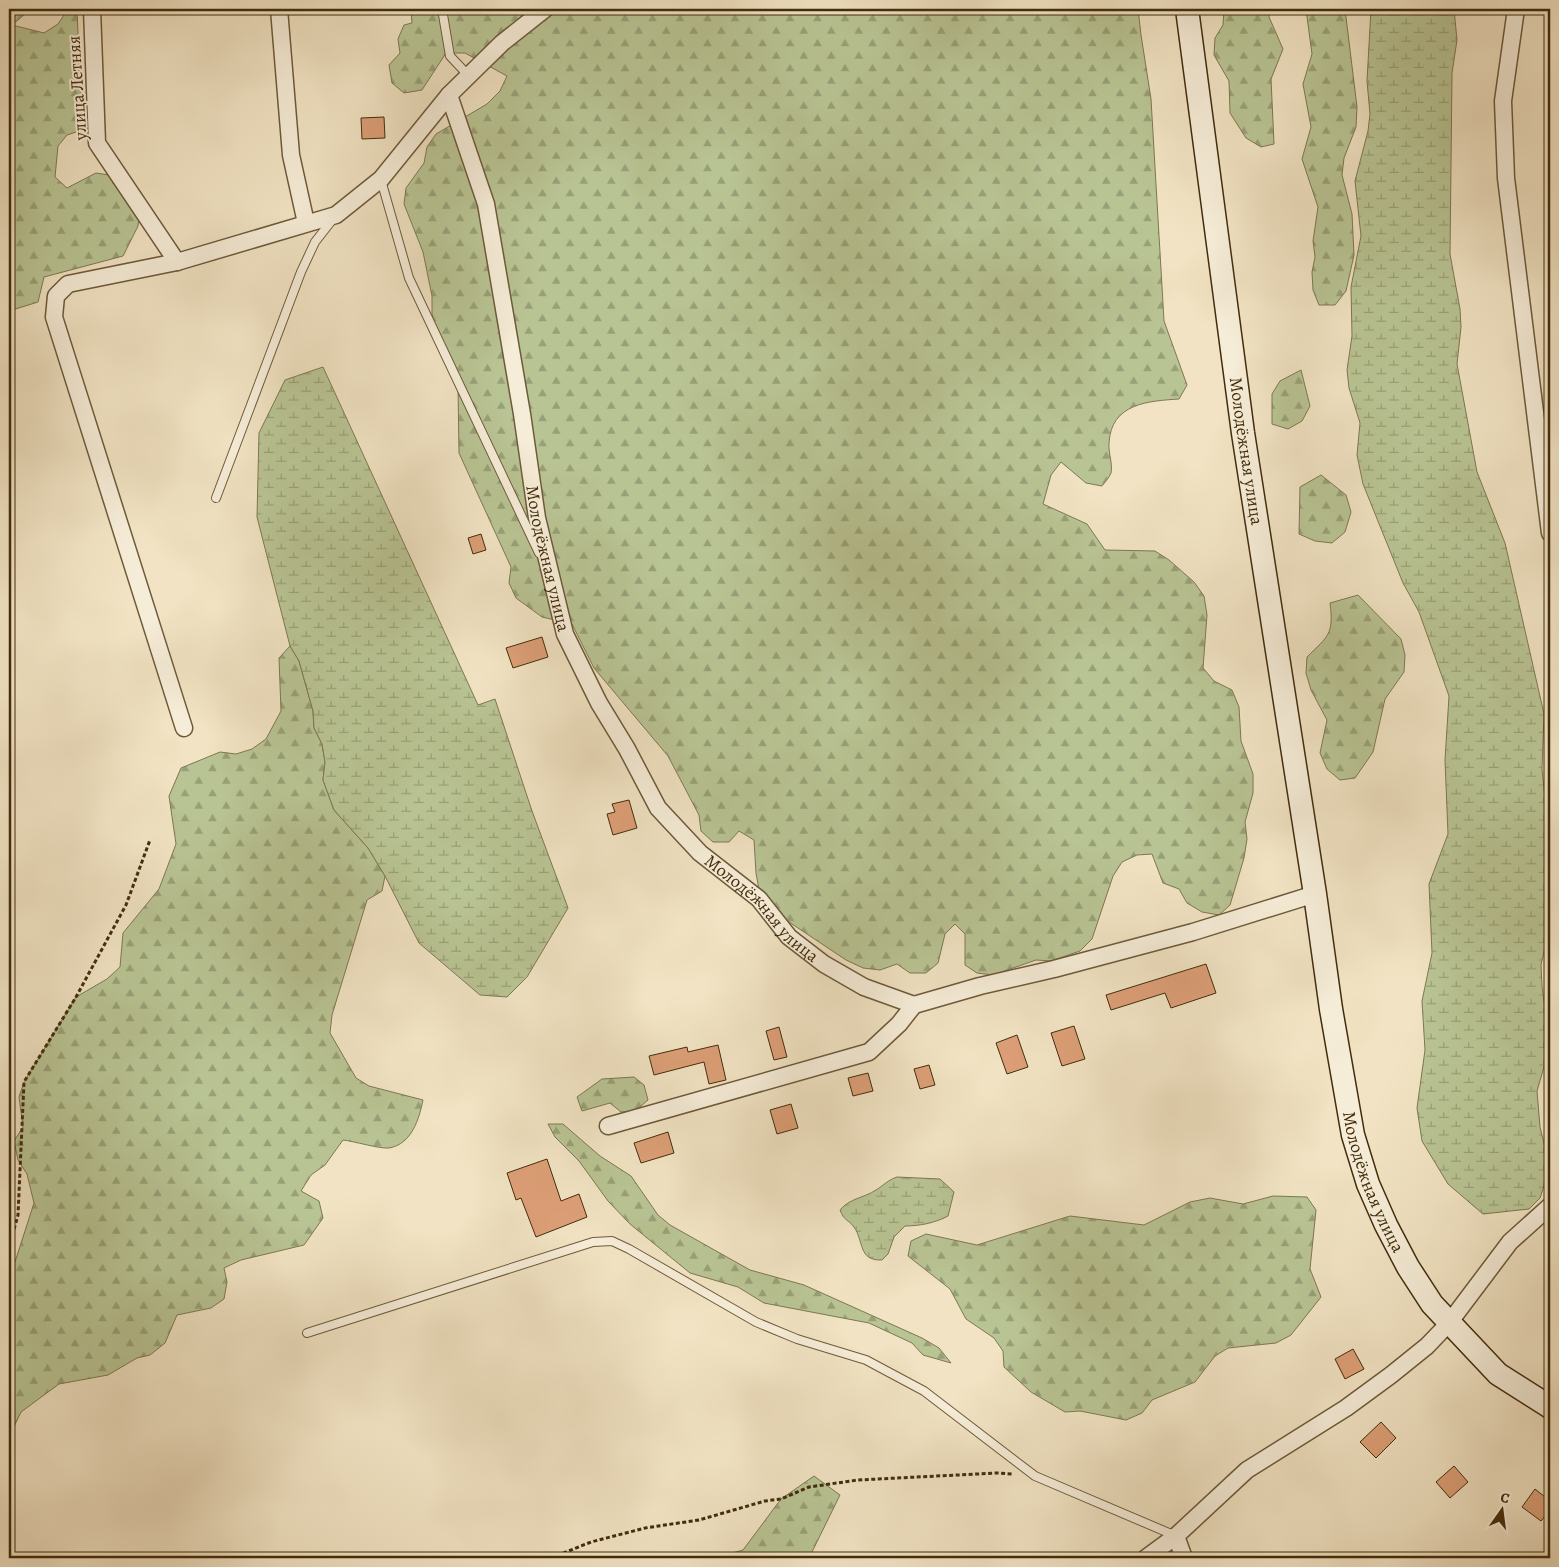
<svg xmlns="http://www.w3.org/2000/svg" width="1559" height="1567" font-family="Alegreya,serif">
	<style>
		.forest { fill: url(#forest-firs); stroke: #7e7850 }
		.wetland { fill: url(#wetland-marsh); stroke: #7e7850 }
		.building { fill: #dd9f77; stroke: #422d0c }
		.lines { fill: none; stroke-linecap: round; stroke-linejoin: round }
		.lane-casing { stroke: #6e5a3a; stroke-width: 10 }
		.street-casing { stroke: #6e5a3a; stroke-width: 19 }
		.secondary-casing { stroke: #422d0c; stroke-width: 25 }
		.path { stroke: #422d0c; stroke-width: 3; stroke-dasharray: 4 2.5; stroke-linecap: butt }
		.lane { stroke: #f6edd8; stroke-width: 8 }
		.street { stroke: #f6edd8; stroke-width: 16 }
		.secondary { stroke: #f6edd8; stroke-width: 22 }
		.labels { text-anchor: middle; stroke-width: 4; stroke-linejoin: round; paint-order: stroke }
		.street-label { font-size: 18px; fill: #422d0c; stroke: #f6edd8 }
	</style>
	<defs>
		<pattern id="forest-firs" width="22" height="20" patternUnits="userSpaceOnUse" patternTransform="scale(1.25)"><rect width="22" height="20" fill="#b9c494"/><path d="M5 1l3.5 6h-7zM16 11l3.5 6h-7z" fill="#98a077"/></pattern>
		<pattern id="wetland-marsh" width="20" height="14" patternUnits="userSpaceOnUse" patternTransform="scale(1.25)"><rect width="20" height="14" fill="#b9c494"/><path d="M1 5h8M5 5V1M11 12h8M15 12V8" fill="none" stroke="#98a077"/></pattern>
	</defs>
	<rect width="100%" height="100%" fill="#f1e3c3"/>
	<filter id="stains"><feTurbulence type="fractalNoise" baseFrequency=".004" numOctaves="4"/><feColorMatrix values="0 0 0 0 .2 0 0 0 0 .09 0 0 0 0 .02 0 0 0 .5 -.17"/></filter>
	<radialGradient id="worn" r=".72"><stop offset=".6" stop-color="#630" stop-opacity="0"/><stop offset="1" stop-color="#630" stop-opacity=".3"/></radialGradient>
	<path class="forest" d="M 9,9 L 31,9 L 12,25 L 44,33 L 58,24 L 68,9 L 77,9 L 82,130 L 67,135 L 58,146 L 55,177 L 67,188 L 96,173 L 128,178 L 140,207 L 138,226 L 123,256 L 44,277 L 38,302 L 9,311 Z
		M 411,9 L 1138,9 L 1141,35 L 1151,99 L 1164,321 L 1187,385 L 1179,399 C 1149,401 1111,403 1109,443 C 1108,452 1113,464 1111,473 C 1109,478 1105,482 1102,486 L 1086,483 L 1061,462 L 1051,475 L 1043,504 L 1087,524 L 1105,550 L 1155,551 L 1169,560 L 1194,582 L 1204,596 L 1207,615 L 1203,668 L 1214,681 L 1232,690 L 1239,707 L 1241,741 L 1253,774 L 1253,793 L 1245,822 L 1247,839 L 1244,858 L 1230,905 L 1219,915 L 1202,912 L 1187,903 L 1179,889 L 1163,883 L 1152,854 L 1137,855 L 1122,862 L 1113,876 L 1092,939 L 1080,951 L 1051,961 L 1036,960 L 993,975 L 977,973 L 965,965 L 965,934 L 955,924 L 945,934 L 938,963 L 926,973 L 910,973 L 897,964 L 880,970 L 863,968 L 846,960 L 774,912 L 759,890 L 756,873 L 754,840 L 739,831 L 729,842 L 713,842 L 701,831 L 699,815 L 668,756 L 594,668 L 572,624 L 542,617 L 516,598 L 509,583 L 511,567 L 459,453 L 458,386 L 432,330 L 432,296 L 423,252 L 404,204 L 406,188 L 424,163 L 427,147 L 436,134 L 487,104 L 500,91 L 507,76 L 465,53 L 446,53 L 422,90 L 404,93 L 392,83 L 389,65 L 400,53 L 398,39 L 404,25 L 412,23 Z
		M 1224,9 L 1270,9 L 1269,17 L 1283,49 L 1271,79 L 1274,144 L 1261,147 L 1246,138 L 1230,113 L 1229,81 L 1214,55 L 1215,38 L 1223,25 Z
		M 1306,9 L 1345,9 L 1357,107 L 1356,127 L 1344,158 L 1342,175 L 1352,214 L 1354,255 L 1346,291 L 1335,305 L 1319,305 L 1313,290 L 1312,272 L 1315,257 L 1313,241 L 1318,207 L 1302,159 L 1311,127 L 1303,84 L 1312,54 Z
		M 1301,370 L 1310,406 L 1302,421 L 1288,429 L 1272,424 L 1272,394 L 1280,381 Z
		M 1321,475 L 1346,495 L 1351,512 L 1345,532 L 1332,543 L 1315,541 L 1299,534 L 1300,487 Z
		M 1358,595 L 1401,639 L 1405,655 L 1404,672 L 1385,699 L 1373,752 L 1355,778 L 1340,780 L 1327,769 L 1320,753 L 1327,720 L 1311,690 L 1306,673 L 1307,657 C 1328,636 1334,635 1330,603 Z
		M 290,646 L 299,661 L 313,711 L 314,728 L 322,744 L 325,762 L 323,780 L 334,810 L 368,848 L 385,876 L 382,891 L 367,900 L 332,1015 L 330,1033 L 356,1078 L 369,1086 L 423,1100 C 419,1119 412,1144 389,1148 C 380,1149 353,1141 343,1140 L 325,1165 L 311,1175 L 301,1191 L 319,1201 L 323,1218 L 304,1245 L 241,1260 L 224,1268 L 227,1282 L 224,1299 L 211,1308 L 177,1315 L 165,1343 L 150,1355 L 137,1358 L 108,1375 L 59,1384 L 21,1412 L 9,1437 L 9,1312 L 13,1298 L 14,1265 L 34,1203 L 27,1174 L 18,1160 L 14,1141 L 23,1127 L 19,1097 L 24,1082 L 76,997 L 107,979 L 120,967 L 123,933 L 159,889 L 176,844 L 169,796 L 181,768 L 220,752 L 236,754 L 252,749 L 266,739 L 281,711 L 279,658 Z
		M 9,876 L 14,883 L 14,901 L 9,905 Z
		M 634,1077 L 644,1085 L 648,1100 L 635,1111 L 621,1112 L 610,1103 L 582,1111 L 577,1097 L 602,1079 Z
		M 548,1124 L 563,1124 L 600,1156 L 631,1176 L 658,1215 L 670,1225 L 750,1270 L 804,1285 L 922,1338 L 939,1348 L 951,1363 L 923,1355 L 912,1343 L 869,1323 L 764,1303 L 738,1287 L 690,1273 L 630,1224 L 608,1201 L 579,1161 L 555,1137 Z
		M 1273,1196 L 1307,1197 L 1316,1210 L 1310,1269 L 1321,1297 L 1291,1335 L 1276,1343 L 1228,1348 L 1215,1356 L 1195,1382 L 1152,1400 L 1142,1413 L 1126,1420 L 1080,1411 L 1065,1412 L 1031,1392 L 1004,1367 L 1003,1351 L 994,1338 L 966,1319 L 950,1289 L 908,1256 L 911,1241 L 926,1234 L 977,1245 L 1070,1216 L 1144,1225 L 1190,1202 L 1210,1198 L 1243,1204 Z
		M 814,1476 L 840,1495 L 809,1558 L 715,1558 L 743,1550 L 781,1499 Z"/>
	<path class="wetland" d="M 1371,9 L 1454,9 L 1457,40 L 1452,73 L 1450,254 L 1460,309 L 1461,327 L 1457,364 L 1477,472 L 1505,543 L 1544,714 L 1542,769 L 1546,808 L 1550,826 L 1550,924 L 1541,965 L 1542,986 L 1550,1046 L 1537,1091 L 1540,1127 L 1550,1168 L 1540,1198 L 1529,1209 L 1483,1214 L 1448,1184 L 1422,1141 L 1417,1108 L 1425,1050 L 1422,1001 L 1432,953 L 1429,884 L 1448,834 L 1445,760 L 1449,696 L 1419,612 L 1403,583 L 1363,484 L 1357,455 L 1360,423 L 1349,388 L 1347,370 L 1352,336 L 1351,287 L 1361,236 L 1355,181 L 1368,131 L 1370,114 L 1367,81 Z
		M 323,367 L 478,705 L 495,699 L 532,811 L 568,908 L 527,977 L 507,997 L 480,995 L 419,943 L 385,876 L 368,848 L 334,810 L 323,780 L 325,762 L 322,744 L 314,728 L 313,711 L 299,661 L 290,646 L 257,517 L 259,433 L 285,380 Z
		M 897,1177 L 940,1179 L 954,1192 L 948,1216 C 935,1223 919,1226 905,1226 L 894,1237 L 888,1254 L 882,1260 C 858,1261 864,1241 854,1227 C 848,1219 844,1221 840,1210 C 850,1198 864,1198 876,1190 C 884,1185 888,1180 897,1177 Z"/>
	<path class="building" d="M 384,117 L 385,138 L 362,139 L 361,118 Z
		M 481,534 L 486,550 L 473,554 L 468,538 Z
		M 542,637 L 548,657 L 513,668 L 506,648 Z
		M 629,800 L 637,828 L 613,835 L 607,814 L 615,812 L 612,804 Z
		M 1206,964 L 1216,993 L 1171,1008 L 1165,993 L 1111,1010 L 1106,995 Z
		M 1074,1026 L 1085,1059 L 1062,1066 L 1051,1033 Z
		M 779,1027 L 787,1057 L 774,1060 L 766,1031 Z
		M 1017,1035 L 1028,1067 L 1007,1074 L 996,1043 Z
		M 718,1045 L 726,1080 L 709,1084 L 704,1062 L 654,1075 L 649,1056 L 687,1047 L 688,1052 Z
		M 929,1065 L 935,1085 L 920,1089 L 914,1069 Z
		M 868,1073 L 873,1091 L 853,1096 L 848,1078 Z
		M 791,1104 L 798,1128 L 777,1134 L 770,1110 Z
		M 668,1132 L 674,1153 L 641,1163 L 634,1143 Z
		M 547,1159 L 561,1201 L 579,1194 L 587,1217 L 536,1237 L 521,1198 L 516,1200 L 507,1173 Z
		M 1353,1349 L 1364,1369 L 1345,1379 L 1335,1359 Z
		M 1381,1422 L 1396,1438 L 1376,1458 L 1360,1442 Z
		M 1454,1466 L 1468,1482 L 1450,1498 L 1436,1482 Z
		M 1535,1489 L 1550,1501 L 1550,1510 L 1541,1521 L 1522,1507 Z"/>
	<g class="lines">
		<g class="lane-casing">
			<path id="lane" d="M 442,9 L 450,56 L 468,75
				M 381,180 L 409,278 L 539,553
				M 216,498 L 301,272 L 315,242 L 333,219
				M 307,1333 L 593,1242 L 612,1241 L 629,1249 L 756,1322 L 797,1339 L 866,1360 L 924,1391 L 1035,1476 L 1176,1536"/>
		</g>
		<g class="street-casing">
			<g id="street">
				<path d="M 92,9 L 97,143 L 177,262"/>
				<path d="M 279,9 L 291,155 L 306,223"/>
				<path id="s1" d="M 545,9 L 502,43 L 449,95 L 486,204 L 522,414 L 537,518 L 565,634 L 599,703 L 627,749 L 658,808 L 700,853 L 759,899 L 789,937 L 824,964 L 864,987 L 914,1005"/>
				<path d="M 1516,9 L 1503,101 L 1506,178 L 1550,533"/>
				<path d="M 184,728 L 54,317 L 56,296 L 68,284 L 177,262 L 336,215 L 381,179 L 449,95"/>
				<path d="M 608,1126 L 869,1052 L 899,1024 L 914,1005 L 980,986 L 1054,969 L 1193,932 L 1315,894"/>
				<path d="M 1176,1536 L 1184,1558"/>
				<path d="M 1146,1558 L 1176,1536 L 1247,1470 L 1346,1408 L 1391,1375 L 1427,1346 L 1449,1323 L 1510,1242 L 1550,1206"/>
			</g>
		</g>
		<g class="secondary-casing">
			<g id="secondary">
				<path id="s2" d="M 1187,9 L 1243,433 L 1315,894 L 1331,1009 L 1353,1135 L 1368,1184 L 1386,1225 L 1408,1267 L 1432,1304 L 1498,1374 L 1550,1407"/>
			</g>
		</g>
		<path class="path" d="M 9,1248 L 18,1215 L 24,1082 L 76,997 L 126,905 L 150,840
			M 551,1558 L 591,1542 L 645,1528 L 699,1520 L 765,1501 L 781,1499 L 809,1487 L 858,1480 L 997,1473 L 1012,1474"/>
		<use href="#lane" class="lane"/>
		<use href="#street" class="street"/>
		<use href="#secondary" class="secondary"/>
	</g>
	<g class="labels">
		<g class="street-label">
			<text transform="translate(77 88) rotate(-94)" y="6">улица Летняя</text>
			<text dy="6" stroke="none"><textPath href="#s2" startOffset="446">Молодёжная улица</textPath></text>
			<text dy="6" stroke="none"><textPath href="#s1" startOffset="604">Молодёжная улица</textPath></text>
			<text dy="6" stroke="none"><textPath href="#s1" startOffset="1024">Молодёжная улица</textPath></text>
			<text dy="6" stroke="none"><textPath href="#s2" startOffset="1189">Молодёжная улица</textPath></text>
		</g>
	</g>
	<rect width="1559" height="1567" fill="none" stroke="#f1e3c3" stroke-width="30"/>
	<rect x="10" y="10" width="1539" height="1547" fill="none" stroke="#422d0c" stroke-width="2.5"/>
	<rect x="15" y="15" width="1529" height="1537" fill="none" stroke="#422d0c"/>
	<g transform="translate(1502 1510) rotate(14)" stroke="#f6edd8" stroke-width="4" paint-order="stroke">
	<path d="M0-4L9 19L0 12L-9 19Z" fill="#422d0c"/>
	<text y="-8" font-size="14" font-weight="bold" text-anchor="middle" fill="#422d0c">С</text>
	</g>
	<rect width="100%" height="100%" filter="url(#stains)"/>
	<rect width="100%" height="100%" fill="url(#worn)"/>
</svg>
